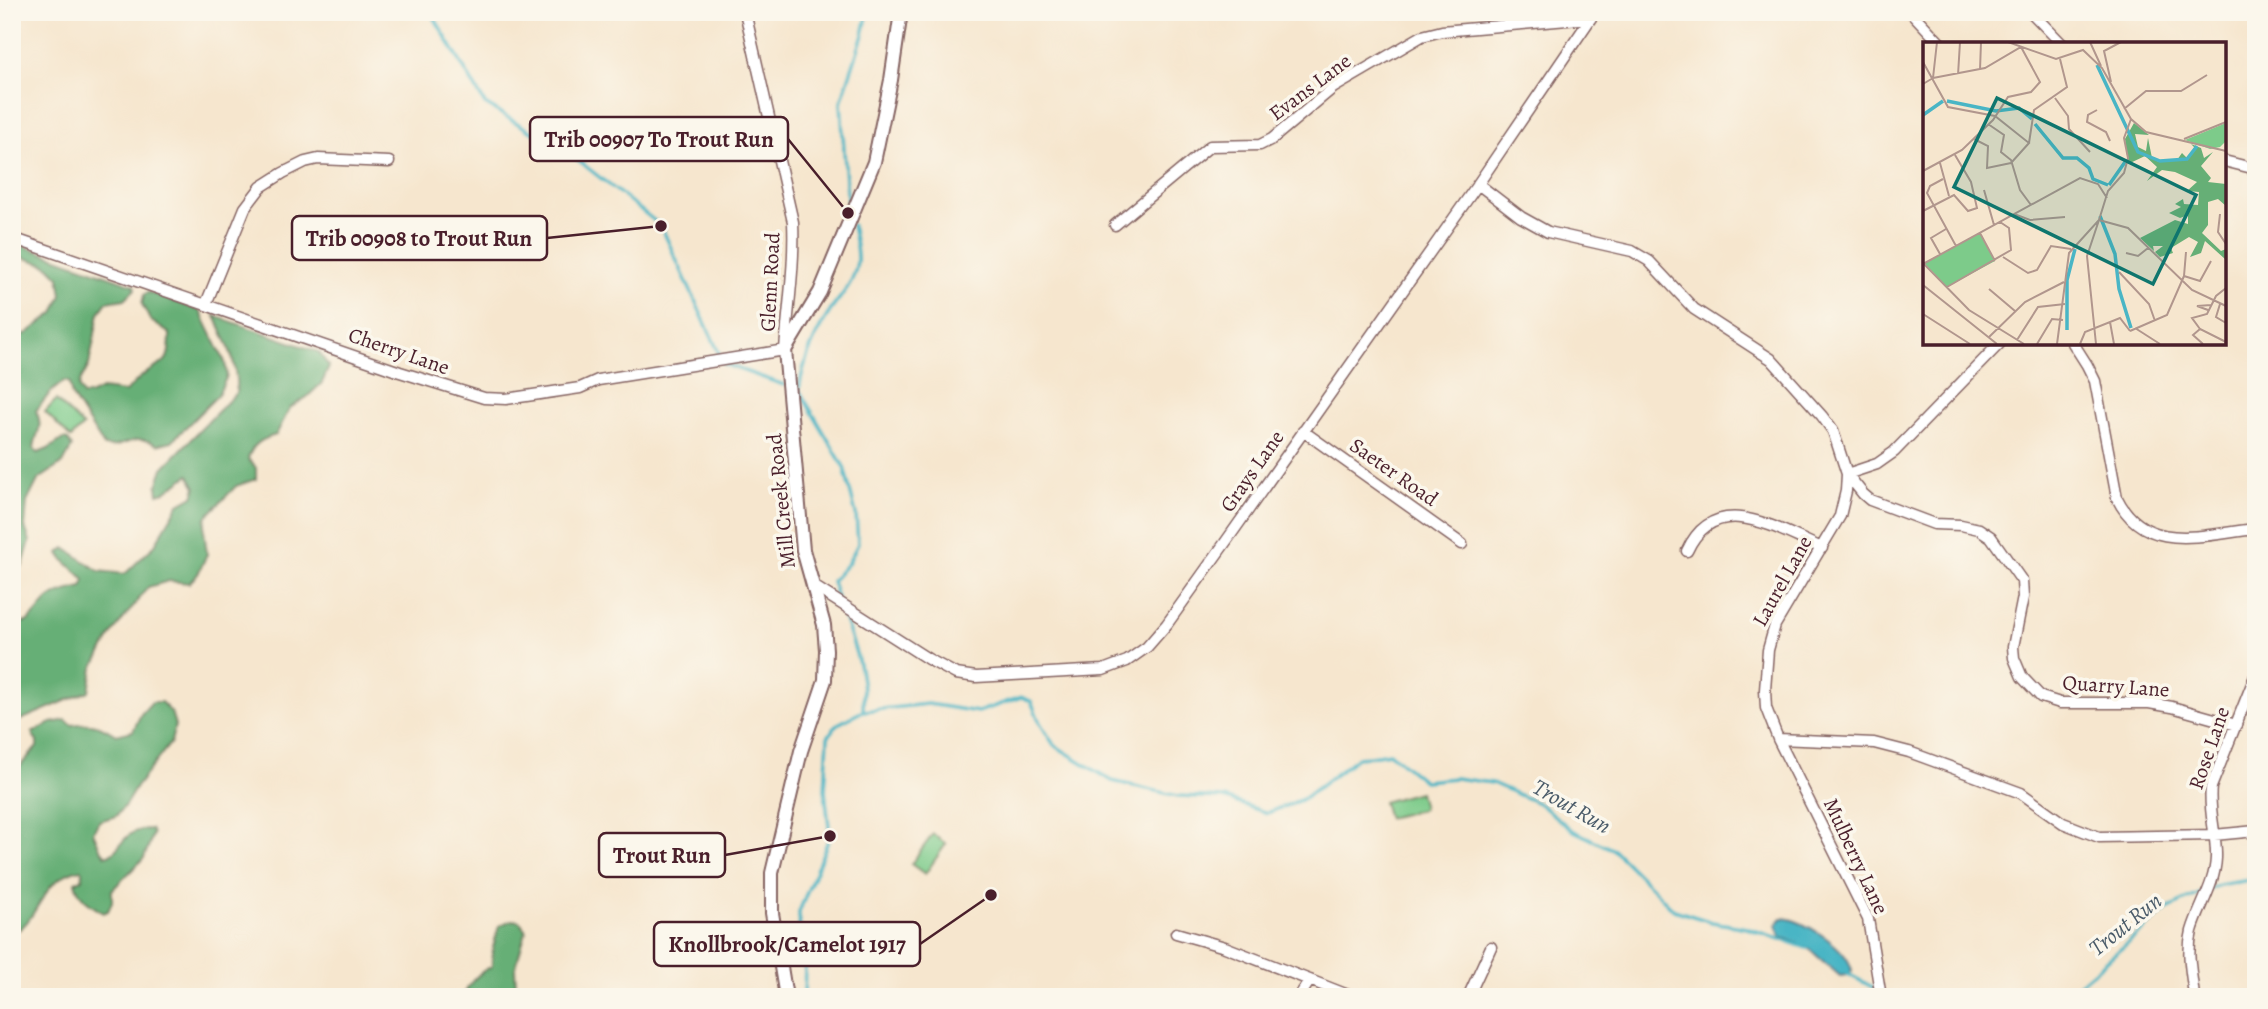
<svg xmlns="http://www.w3.org/2000/svg" width="2268" height="1009" font-family="Alegreya,serif">
	<style>
		.green { fill: #7dcb8a; stroke: #64755a; stroke-width: 2 }
		.forest { fill: #66af76; stroke: #586750; stroke-width: 2 }
		.water { fill: #49b5c5; stroke: #4a6a78; stroke-width: 2 }
		.lines { fill: none; stroke-linecap: round; stroke-linejoin: round }
		.stream { stroke: #49b5c5; stroke-width: 3.5 }
		.minor-casing { stroke: #866564; stroke-width: 13 }
		.tertiary-casing { stroke: #866564; stroke-width: 16 }
		.minor { stroke: #fff; stroke-width: 10 }
		.tertiary { stroke: #fff; stroke-width: 12 }
		.labels { text-anchor: middle; stroke-width: 7; stroke-linejoin: round; paint-order: stroke }
		.street-label { font-size: 21px; fill: #4a1f2b; stroke: #fbf7ec }
		.water-label { font-size: 23px; font-style: italic; fill: #4a5b69; stroke: #fbf7ec }
		.inset-river { fill: none; stroke: #49b5c5; stroke-width: 3.5 }
		.inset-road { fill: none; stroke: #b1968d; stroke-width: 2 }
		.view { fill: #0f766e; fill-opacity: 0.15; stroke: #0f766e; stroke-width: 3.5 }
		.inset-edge { fill: none; stroke: #4a1f2b; stroke-width: 3.5 }
		.leader { fill: none; stroke: #4a1f2b; stroke-width: 2.5 }
		.callout-dot { fill: #4a1f2b; stroke: #fbf7ec; stroke-width: 2.5 }
		.callout { fill: #fbf7ec; stroke: #4a1f2b; stroke-width: 2.5 }
		.callout-label { font-size: 23px; text-anchor: middle; font-weight: bold; fill: #4a1f2b }
	</style>
	<rect width="100%" height="100%" fill="#fbf7ec"/>
	<filter id="ink" filterUnits="userSpaceOnUse"><feTurbulence type="fractalNoise" baseFrequency=".0143" numOctaves="2"/><feDisplacementMap in="SourceGraphic" scale="14" xChannelSelector="R" yChannelSelector="G"/><feConvolveMatrix kernelMatrix="1 2 1 2 8 2 1 2 1" color-interpolation-filters="sRGB"/></filter>
	<filter id="wash" filterUnits="userSpaceOnUse"><feTurbulence type="fractalNoise" baseFrequency=".00686" numOctaves="4" result="noise"/><feDisplacementMap in="SourceGraphic" scale="28" xChannelSelector="R" yChannelSelector="G"/><feGaussianBlur stdDeviation="1.57" result="paint"/><feColorMatrix in="noise" values="0 0 0 0 0 0 0 0 0 0 0 0 0 0 0 0 0 1.4 0 .05"/><feComposite in="paint" operator="in"/></filter>
	<g filter="url(#wash)">
		<rect width="100%" height="100%" fill="#f6e6ce"/>
		<path class="green" d="M 56,400 L 83,426 L 71,438 L 45,412 Z
			M 1419,792 L 1423,809 L 1388,818 L 1383,802 Z
			M 933,834 L 946,844 L 925,874 L 911,864 Z"/>
		<path class="forest" d="M 12,242 L 134,285 L 135,289 L 125,299 L 107,302 L 99,313 L 89,365 L 80,382 L 79,388 L 83,395 L 89,395 L 102,389 L 125,392 C 131,387 136,381 142,376 C 164,360 170,368 170,334 L 150,320 L 142,304 L 144,295 L 148,292 L 200,311 L 225,362 L 227,376 L 218,395 L 172,441 L 157,445 C 134,431 125,450 104,446 L 72,396 L 69,382 L 64,381 L 50,393 L 36,411 C 44,428 36,432 34,448 L 38,453 L 48,449 L 63,439 L 68,440 L 72,447 L 63,463 L 38,480 L 27,502 L 25,527 L 30,541 L 23,565 L 12,576 L 12,335 L 26,334 L 54,313 L 62,295 L 59,277 L 47,265 L 12,254 Z
			M 215,316 L 319,352 L 329,367 L 322,383 L 307,397 L 290,408 L 276,435 C 262,439 252,444 248,459 L 256,468 L 256,479 L 236,486 L 206,517 L 204,530 L 207,554 L 198,574 L 189,583 L 169,581 L 148,587 L 112,634 L 93,668 L 89,691 L 18,721 L 12,715 L 12,617 C 28,635 39,605 50,598 C 60,592 71,589 82,587 L 85,580 C 77,570 64,564 59,553 L 65,548 L 99,571 L 125,574 L 154,546 L 179,504 L 193,496 L 196,487 L 189,475 L 165,492 L 158,494 L 157,486 L 163,468 L 236,393 C 238,362 227,343 215,316 Z
			M 152,702 L 161,702 L 171,712 L 175,725 L 171,742 L 136,787 L 124,807 L 116,816 L 99,821 L 93,832 L 100,849 L 106,856 C 125,849 120,829 151,829 L 153,834 L 144,858 L 112,890 L 112,902 L 108,911 L 103,913 C 90,904 79,899 75,882 L 82,879 L 83,872 L 81,869 C 39,877 39,924 12,933 L 12,775 L 37,747 L 37,742 L 32,733 L 51,723 L 66,720 L 72,725 C 92,722 99,724 116,735 L 133,731 L 141,714 Z
			M 511,920 L 520,921 L 526,931 L 515,969 L 516,986 L 508,997 L 463,997 C 469,982 478,973 492,966 L 493,947 L 499,926 Z"/>
		<path class="water" d="M 1782,918 C 1804,919 1848,948 1852,971 L 1847,975 L 1840,976 L 1807,947 L 1781,937 L 1776,925 Z"/>
		<g class="lines">
			<path class="stream" d="M 431,12 L 485,104 L 574,157 L 661,226 L 724,364 L 784,385
				M 848,214 L 841,102 L 863,35 L 868,12
				M 837,598 L 832,581 L 848,563 L 858,544 L 856,514 L 844,467 L 799,390 C 803,362 815,334 831,310 C 843,293 854,283 857,262 C 858,251 854,236 852,225
				M 840,605 C 852,644 866,669 863,711
				M 1846,973 L 1876,989
				M 804,997 L 805,965 L 800,943 L 799,912 L 830,836 L 825,791 L 828,737 L 836,725 L 863,711 L 928,704 L 978,712 L 1021,697 L 1031,701 L 1040,723 L 1054,745 L 1112,781 L 1178,796 L 1224,798 L 1267,813 L 1303,799 L 1357,758 L 1390,753 L 1424,781 L 1455,778 L 1492,783 L 1540,804 L 1572,830 L 1614,850 L 1674,910 L 1712,922 L 1747,928 L 1807,948
				M 2064,997 L 2169,908 L 2219,885 L 2256,879"/>
		</g>
	</g>
	<g filter="url(#ink)">
		<g class="lines">
			<g class="minor-casing">
				<path id="minor" d="M 1911,12 L 1941,44
					M 2031,12 L 2062,44
					M 2224,161 L 2256,169
					M 1478,184 L 1521,217 L 1548,232 L 1632,251 L 1649,261 L 1694,309 L 1771,359 L 1822,416 L 1833,431 L 1847,474 L 1846,491 L 1840,516 L 1775,625 L 1768,650 L 1765,690 L 1766,708 L 1778,739 L 1874,743 L 1909,752 L 2021,793 L 2063,823 L 2099,837 L 2214,835 L 2256,831
					M 1115,225 L 1210,146 L 1260,145 L 1272,139 L 1333,88 L 1422,36 L 1442,31 L 1591,18
					M 12,238 L 400,372 L 484,398 L 506,399 L 580,388 L 598,380 L 785,350 C 788,307 795,265 793,222 L 745,12
					M 206,304 L 245,208 L 261,187 L 283,173 L 305,162 L 318,159 L 389,162
					M 2073,343 L 2087,365 L 2095,381 L 2117,498 C 2145,555 2204,534 2256,529
					M 1303,431 L 1462,544
					M 1847,474 L 1863,494 L 1870,500 L 1934,524 L 1961,525 L 1979,529 L 1991,537 L 2022,581 L 2023,597 L 2013,647 L 2014,658 L 2022,677 L 2041,697 L 2060,703 L 2149,703 L 2172,707 L 2236,725
					M 1847,474 L 1877,464 L 1894,452 L 2000,343
					M 1687,551 C 1716,488 1778,530 1822,548
					M 812,585 L 928,659 L 956,674 L 976,677 L 1103,670 L 1127,661 L 1147,647 L 1167,624 L 1227,540 L 1478,184 L 1595,12
					M 1778,739 L 1868,919 L 1881,997
					M 1176,933 L 1225,947 L 1353,997
					M 1299,997 L 1310,980
					M 1468,997 L 1491,947
					M 2194,997 C 2192,974 2186,954 2192,931 C 2199,907 2215,884 2216,858 C 2217,835 2208,811 2211,787 L 2256,674"/>
			</g>
			<g class="tertiary-casing">
				<path id="tertiary" d="M 786,997 L 772,913 L 772,873 L 801,751 L 825,680 L 826,650 L 824,625 L 803,550 L 785,350 L 820,292 L 874,162 L 891,80 L 901,12"/>
			</g>
			<use href="#minor" class="minor"/>
			<use href="#tertiary" class="tertiary"/>
		</g>
	</g>
	<g class="labels">
		<g class="street-label">
			<text transform="translate(1310 87) rotate(-37)" y="7">Evans Lane</text>
			<text transform="translate(770 282) rotate(-87)" y="7">Glenn Road</text>
			<text transform="translate(399 351) rotate(19)" y="7">Cherry Lane</text>
			<text transform="translate(1252 471) rotate(-55)" y="7">Grays Lane</text>
			<text transform="translate(1394 472) rotate(35)" y="7">Saeter Road</text>
			<text transform="translate(781 501) rotate(-96)" y="7">Mill Creek Road</text>
			<text transform="translate(1782 581) rotate(-61)" y="7">Laurel Lane</text>
			<text transform="translate(2116 686) rotate(4)" y="7">Quarry Lane</text>
			<text transform="translate(2209 748) rotate(-71)" y="7">Rose Lane</text>
			<text transform="translate(1856 856) rotate(65)" y="7">Mulberry Lane</text>
		</g>
		<g class="water-label">
			<text transform="translate(1572 806) rotate(30)" y="8">Trout Run</text>
			<text transform="translate(2125 924) rotate(-39)" y="8">Trout Run</text>
		</g>
	</g>
	<g transform="translate(1923 42)">
		<rect width="303" height="303" fill="#f6e6ce"/>
		<path d="M 303,81 L 303,99 L 297,105 L 287,107 L 262,98 ZM 57,191 L 72,219 L 24,245 L 1,221 Z" fill="#7dcb8a"/>
		<path d="M 211,81 L 226,93 L 212,92 L 215,105 L 223,109 L 225,96 L 229,116 L 236,120 L 254,118 L 259,111 L 265,117 L 273,107 L 268,102 L 278,106 L 281,116 L 290,110 L 278,124 L 288,136 L 285,140 L 303,142 L 303,164 L 295,157 L 285,160 L 285,183 L 279,191 L 298,209 L 303,207 L 302,217 L 282,199 L 278,211 L 267,215 L 275,200 L 266,195 L 248,206 L 250,211 L 237,215 L 232,210 L 240,204 L 230,204 L 231,209 L 217,196 L 252,178 L 265,182 L 265,173 L 257,176 L 246,171 L 258,165 L 252,162 L 260,157 L 261,162 L 275,163 L 276,150 L 264,149 L 274,140 L 252,130 L 239,128 L 224,139 L 234,125 L 222,114 L 205,122 L 202,97 Z" fill="#66af76"/>
		<path class="inset-river" d="M 174,23 L 215,110 L 237,119 L 264,117 L 274,104M 24,59 L 73,69 L 96,66 L 109,77M 0,73 L 20,59M 112,82 L 140,116 L 154,116 L 166,126 L 170,137 L 185,143M 186,143 L 202,120M 177,174 L 192,212 L 196,247 L 208,286M 144,288 L 144,238 L 152,207"/>
		<path class="inset-road" d="M 85,0 L 133,17 L 160,8 L 179,26 L 208,77 L 223,90 L 303,109M 167,0 L 178,24M 0,20 L 25,65 L 72,74 L 106,101 L 88,121M 57,28 L 58,0M 35,33 L 37,0M 188,40 L 181,9 L 198,0M 0,42 L 10,36 L 14,0M 132,56 L 145,74 L 146,87 L 167,110M 201,67 L 223,49 L 258,49 L 284,33M 174,68 L 165,73 L 164,80 L 183,90 L 187,99M 65,82 L 81,93 L 78,110 L 88,118 L 97,148 L 108,163M 51,97 L 65,104 L 64,126 L 88,121M 261,97 L 303,80M 106,101 L 111,68 L 144,45 L 137,17M 17,121 L 26,154M 0,129 L 39,108 L 70,78 L 85,55 L 108,50 L 117,40 L 98,5 L 62,26 L 10,36M 20,137 L 7,144 L 4,151 L 33,204M 61,148 L 71,183M 0,169 L 31,153 L 45,169 L 54,166 L 48,140 L 32,113M 91,172 L 107,178 L 142,175M 297,172 L 295,190 L 303,202M 57,191 L 72,219M 203,211 L 215,214 L 225,206M 17,212 L 8,196 L 23,187M 80,215 L 105,231 L 114,228 L 128,204 L 148,207M 0,221 L 46,268 L 101,302M 0,222 L 157,136 L 175,142 L 184,156M 196,230 L 226,262 L 232,279M 261,234 L 277,239 L 288,219M 261,234 L 263,210M 0,243 L 74,302M 24,245 L 88,208 L 86,186 L 77,180M 303,246 L 293,254 L 284,272 L 269,276 L 277,287 L 303,300M 66,247 L 92,269M 297,262 L 293,275 L 303,281M 285,268 L 274,264 L 288,263M 0,272 L 47,302M 187,280 L 191,302M 212,286 L 237,302M 277,287 L 270,293 L 280,302M 207,289 L 244,273 L 261,234M 65,296 L 102,260 L 141,240M 94,298 L 115,265 L 142,262M 114,302 L 129,277 L 140,278M 134,302 L 146,211 L 176,178 L 185,149 L 201,131 L 205,116 L 201,96 L 208,77M 157,302 L 162,290 L 197,276 L 207,289M 173,302 L 164,214 L 176,178 L 205,186 L 269,248 L 303,264"/>
		<path class="view" d="M 74,56 L 273,153 L 230,242 L 31,145 Z"/>
		<rect width="303" height="303" class="inset-edge"/>
	</g>
	<path class="leader" d="M848 213L788 139M661 226L547 238M830 836L725 855M991 895L920 944"/>
	<g class="callout-dot">
		<circle cx="848" cy="213" r="7"/>
		<circle cx="661" cy="226" r="7"/>
		<circle cx="830" cy="836" r="7"/>
		<circle cx="991" cy="895" r="7"/>
	</g>
	<g class="callout">
		<rect x="530" y="117" width="258" height="44" rx="7"/>
		<rect x="292" y="216" width="255" height="44" rx="7"/>
		<rect x="599" y="833" width="126" height="44" rx="7"/>
		<rect x="654" y="922" width="266" height="44" rx="7"/>
	</g>
	<g class="callout-label">
		<text x="659" y="147">Trib 00907 To Trout Run</text>
		<text x="419" y="246">Trib 00908 to Trout Run</text>
		<text x="662" y="863">Trout Run</text>
		<text x="787" y="952">Knollbrook/Camelot 1917</text>
	</g>
	<rect width="2268" height="1009" fill="none" stroke="#fbf7ec" stroke-width="42"/>
</svg>
